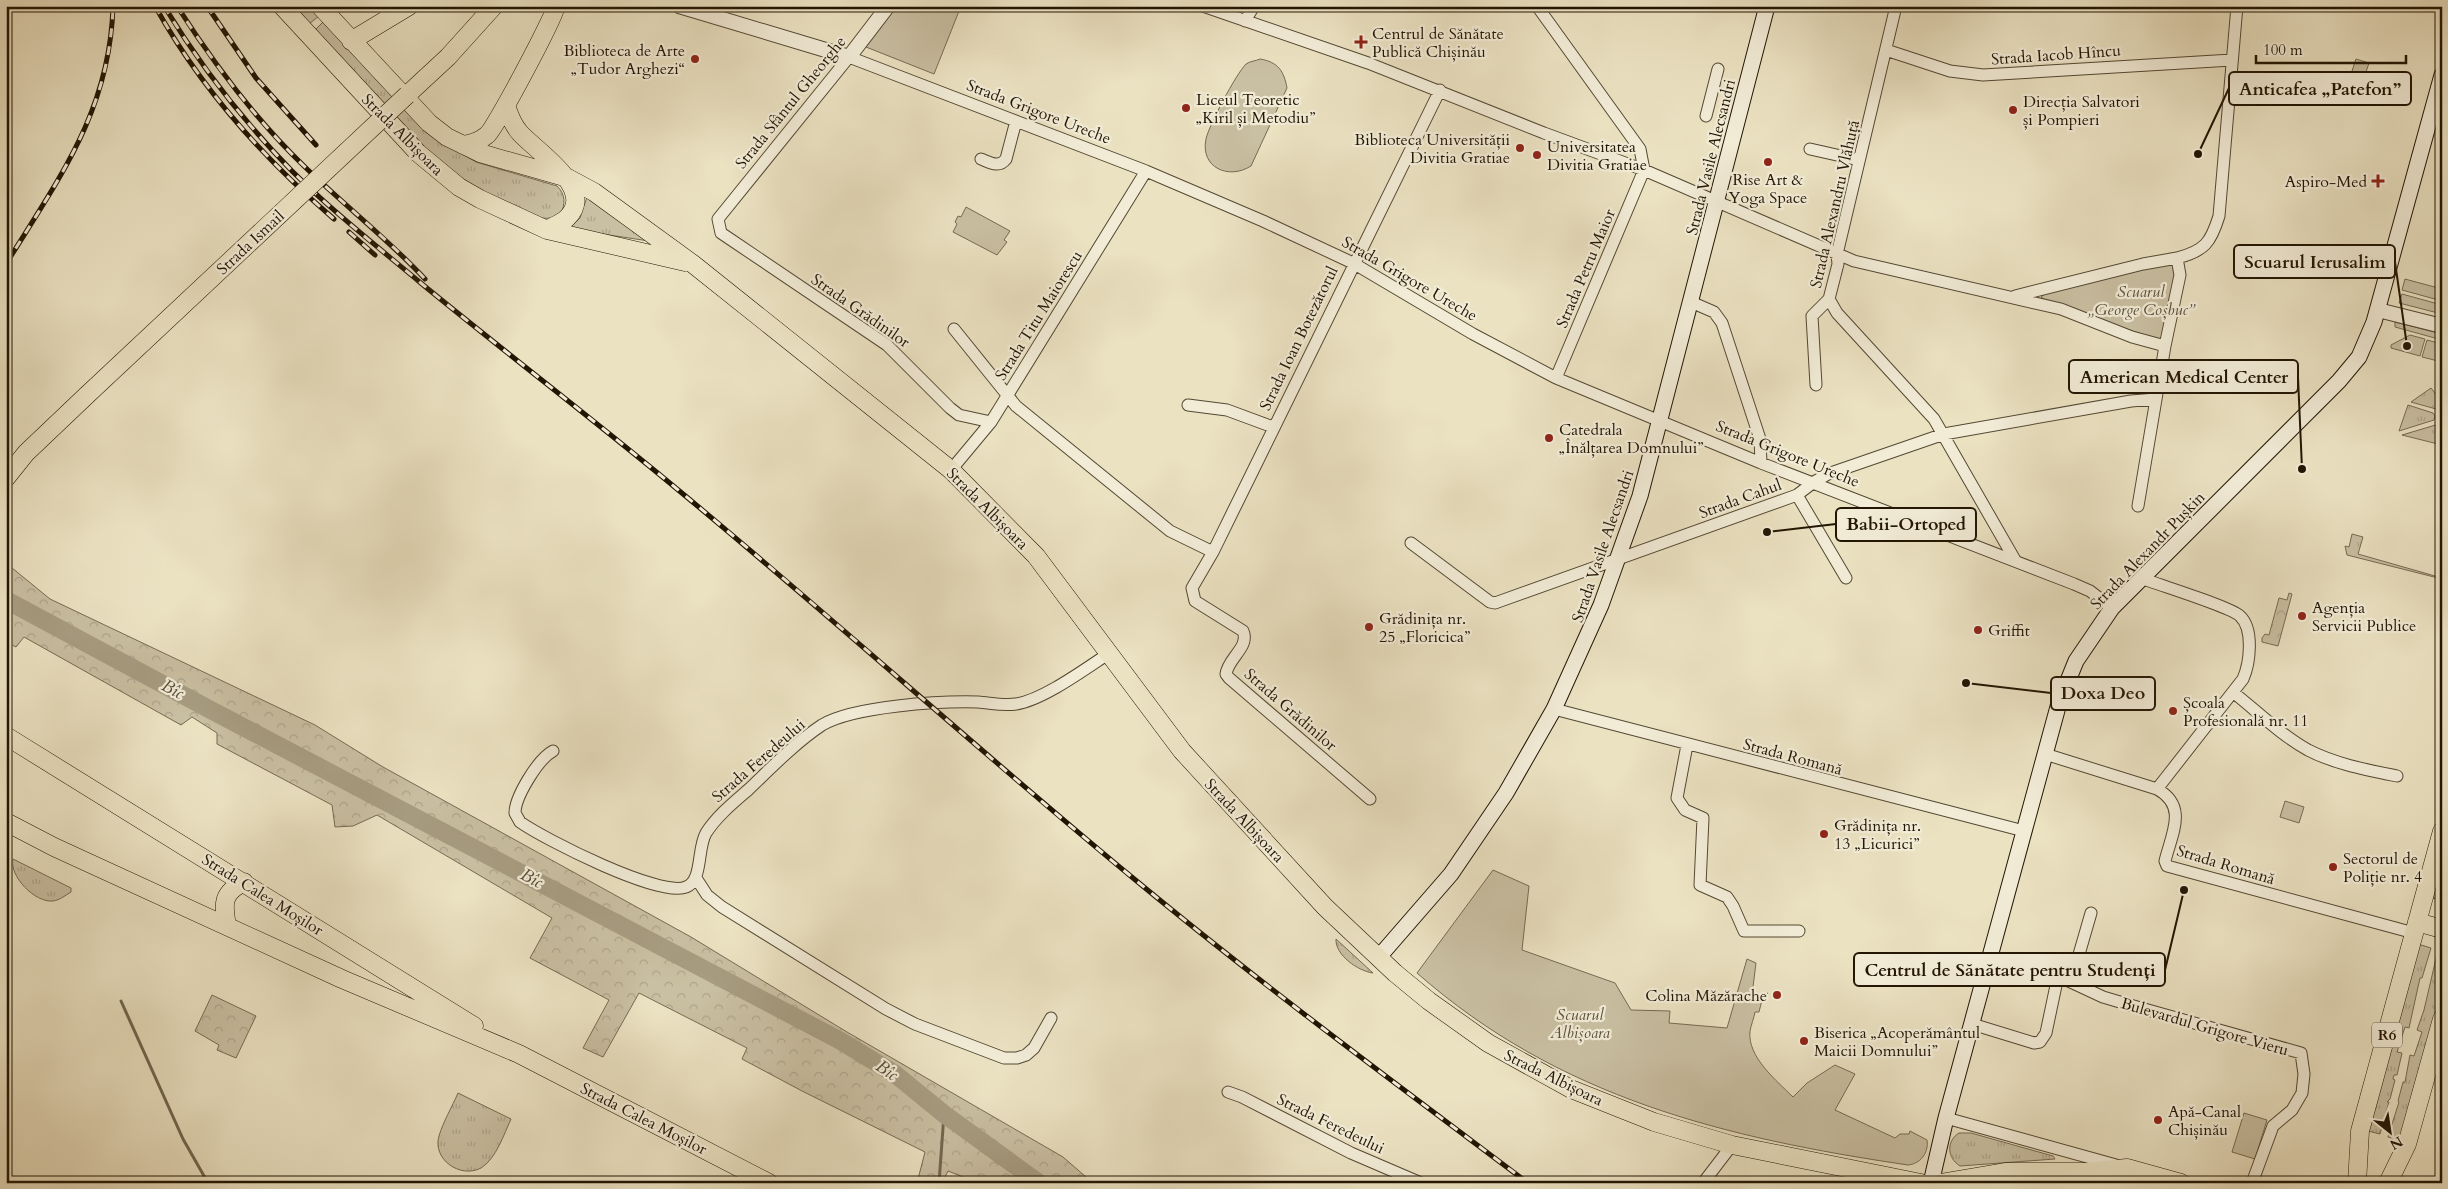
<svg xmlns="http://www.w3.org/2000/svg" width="2448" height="1189" font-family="Cardo,serif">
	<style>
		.grass { fill: url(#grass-tufts); stroke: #766a52 }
		.forest { fill: url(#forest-crowns); stroke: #766a52 }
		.park { fill: #c9bfa2; stroke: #766a52 }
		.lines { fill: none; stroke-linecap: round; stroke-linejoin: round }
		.stream { stroke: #72664f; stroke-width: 3 }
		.river { stroke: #a79c81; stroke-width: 18 }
		.minor-casing { stroke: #544833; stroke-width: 13 }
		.tertiary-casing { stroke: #544833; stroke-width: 16 }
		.secondary-casing { stroke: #221503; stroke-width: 17 }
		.primary-casing { stroke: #221503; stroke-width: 19 }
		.minor { stroke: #f2ecd7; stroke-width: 11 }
		.tertiary { stroke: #f2ecd7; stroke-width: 14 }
		.secondary { stroke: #f2ecd7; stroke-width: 15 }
		.primary { stroke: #ebe2c2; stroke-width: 18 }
		.rail-casing { stroke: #221503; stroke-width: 5 }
		.rail { stroke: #f2ecd7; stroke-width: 3; stroke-dasharray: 9; stroke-linecap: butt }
		.primary-bridge-casing { stroke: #221503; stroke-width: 19; stroke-linecap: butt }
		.primary-bridge { stroke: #ebe2c2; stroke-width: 18 }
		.poi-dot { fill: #8f2418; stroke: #f2ecd7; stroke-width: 2 }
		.labels { text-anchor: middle; stroke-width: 4.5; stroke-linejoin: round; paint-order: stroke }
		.shield { fill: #f2ecd7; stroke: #605643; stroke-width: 1 }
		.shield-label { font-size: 15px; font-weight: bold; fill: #221503 }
		.poi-label { font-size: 16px; fill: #221503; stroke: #f2ecd7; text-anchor: start }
		.street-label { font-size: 16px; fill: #221503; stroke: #f2ecd7 }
		.park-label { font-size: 16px; font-style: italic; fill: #5c503b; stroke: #f2ecd7 }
		.water-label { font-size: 18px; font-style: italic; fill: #574b35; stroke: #f2ecd7 }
		.leader { fill: none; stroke: #221503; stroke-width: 2 }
		.callout-dot { fill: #221503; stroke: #f2ecd7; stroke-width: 2 }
		.callout { fill: #f2ecd7; stroke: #221503; stroke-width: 2 }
		.callout-label { font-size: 18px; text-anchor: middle; font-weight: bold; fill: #221503 }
	</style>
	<defs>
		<pattern id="grass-tufts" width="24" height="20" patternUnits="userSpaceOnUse" patternTransform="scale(1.25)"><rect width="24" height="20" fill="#c9bfa2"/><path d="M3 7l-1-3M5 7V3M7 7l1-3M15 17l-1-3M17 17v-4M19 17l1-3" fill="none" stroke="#aca38a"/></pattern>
		<pattern id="forest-crowns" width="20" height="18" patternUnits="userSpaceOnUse" patternTransform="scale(1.25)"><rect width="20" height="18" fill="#c9bfa2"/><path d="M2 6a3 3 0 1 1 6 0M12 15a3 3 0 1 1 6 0" fill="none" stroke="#aca38a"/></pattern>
	</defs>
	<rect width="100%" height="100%" fill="#ebe2c2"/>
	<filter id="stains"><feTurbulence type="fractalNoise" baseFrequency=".004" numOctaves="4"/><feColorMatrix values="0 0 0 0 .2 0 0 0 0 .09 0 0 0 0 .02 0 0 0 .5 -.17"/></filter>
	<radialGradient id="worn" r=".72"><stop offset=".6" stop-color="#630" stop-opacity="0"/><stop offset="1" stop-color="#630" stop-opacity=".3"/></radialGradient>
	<path class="grass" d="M 294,6 L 310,6 L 319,16 L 309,24 Z
		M 323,22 L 327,23 L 457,151 L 476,162 L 557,186 C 566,195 565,203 561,215 C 542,225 518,210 501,201 C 478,188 454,175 434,157 C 392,119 355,74 317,32 L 316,29 Z
		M 587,197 L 649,241 L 569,229 L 580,218 Z
		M 2431,388 L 2442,402 L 2442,409 L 2436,409 L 2411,402 Z
		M 2408,405 L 2433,413 L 2435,416 L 2434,420 L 2399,431 Z
		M 2441,425 L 2442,445 L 2402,435 L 2439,424 Z
		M 2352,534 L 2363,537 L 2358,554 L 2442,578 L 2442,579 L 2347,555 L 2345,546 L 2349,547 Z
		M 2442,858 L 2442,900 L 2431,898 Z
		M 13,859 L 71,888 L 71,892 C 66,895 60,900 53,901 C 35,903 9,876 13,859 Z
		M 1336,939 L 1373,973 C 1358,971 1335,955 1336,939 Z
		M 2418,944 L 2431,948 L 2422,978 L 2420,978 L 2409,1028 L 2405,1027 L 2397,1052 L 2402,1053 L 2397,1075 L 2394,1075 L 2393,1079 L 2395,1080 L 2390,1099 L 2387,1102 L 2389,1102 L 2380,1134 L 2368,1131 Z
		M 2438,950 L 2442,951 L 2442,989 L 2400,1140 L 2388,1137 L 2399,1102 L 2398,1101 L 2403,1082 L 2405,1082 L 2410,1055 L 2414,1056 L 2422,1032 L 2417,1030 L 2424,1010 Z
		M 458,1093 L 511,1119 C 504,1134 496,1159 481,1168 C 460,1179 432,1159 439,1136 C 443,1122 452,1107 458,1093 Z
		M 1959,1133 L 1971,1133 L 2053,1156 L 2055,1159 L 1960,1166 C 1947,1158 1946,1141 1959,1133 Z"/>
	<path class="forest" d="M 6,563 L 50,599 L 315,725 L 383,767 L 691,937 L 847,1032 L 1063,1157 L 1093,1183 L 978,1183 L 948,1171 L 942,1183 L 917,1183 L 925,1152 L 802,1091 L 742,1059 L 747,1048 L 639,993 L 603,1057 L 583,1048 L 609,1000 L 530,958 L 552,918 L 377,815 L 353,826 L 335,827 L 332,805 L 217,744 L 217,733 L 192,717 L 181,725 L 24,637 L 16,647 L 6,642 Z
		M 2289,593 L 2292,594 L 2278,646 L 2262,642 L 2262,638 L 2265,634 L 2269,635 L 2279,598 L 2287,600 Z
		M 212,995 L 256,1016 L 236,1058 L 217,1050 L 219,1045 L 195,1031 Z"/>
	<path class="park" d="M 897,6 L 961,6 L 934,74 L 866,47 Z
		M 1260,59 C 1278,62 1284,71 1287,88 L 1251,166 C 1229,180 1200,168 1206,139 C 1209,125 1236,74 1246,64 C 1250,61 1256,61 1260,59 Z
		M 2356,59 L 2369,63 L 2365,75 L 2352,71 Z
		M 966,207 L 1010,231 L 1004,240 L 1007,242 L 997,255 L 953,232 L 957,224 L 955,222 L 958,216 L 961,217 Z
		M 2176,261 L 2172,303 L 2163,341 L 2049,303 L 2041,297 L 2050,290 Z
		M 2405,279 L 2442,289 L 2442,301 L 2402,290 Z
		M 2402,294 L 2442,305 L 2442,314 L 2399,303 Z
		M 2395,322 L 2442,334 L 2442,340 L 2395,327 Z
		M 2410,335 L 2425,339 L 2420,356 L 2391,348 L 2391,345 Z
		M 2427,340 L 2442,344 L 2442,362 L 2422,357 Z
		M 2285,801 L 2304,807 L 2299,823 L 2280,817 Z
		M 1493,870 L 1529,886 L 1522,950 L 1615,983 L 1631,1010 L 1670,1011 L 1669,1023 L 1727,1028 L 1747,959 L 1756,963 L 1752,995 L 1761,996 L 1768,993 L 1762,1000 L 1759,1012 L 1755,1012 C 1754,1018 1751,1025 1750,1031 C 1747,1057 1777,1081 1793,1097 L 1807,1083 L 1835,1065 L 1855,1074 L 1835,1110 L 1895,1138 L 1900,1134 L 1909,1134 L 1910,1131 L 1927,1140 C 1929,1153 1920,1164 1908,1165 C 1725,1138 1559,1098 1417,973 Z
		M 2244,1113 L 2267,1120 L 2255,1159 L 2232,1152 Z"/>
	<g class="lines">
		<path class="stream" d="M 121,1001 L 183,1139 L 208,1183
			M 939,1183 L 944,1114"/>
		<path class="river" d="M 6,600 L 207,708 L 839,1040 L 895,1074 L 944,1114 L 1039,1183"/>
		<g class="minor-casing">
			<path id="minor" d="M 1203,6 L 1368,63 L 1544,133 L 1644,170 L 1854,261 L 2061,309 L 2132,337 L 2165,346
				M 1537,6 L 1640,149 L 1644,170 L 1556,378
				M 1896,6 L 1837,254 L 1838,264 L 1829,299 L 1837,313 L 1934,419 L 2015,560
				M 1245,21 L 1254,6
				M 1886,50 L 1950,71 L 1983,75 L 2232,60
				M 1706,116 L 1718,69
				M 1810,149 L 1859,160
				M 981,159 C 991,163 999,168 1006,159 L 1016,121
				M 2015,296 L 2143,264 L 2177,258
				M 1691,302 L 1714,312 L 1722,323 L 1760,439 L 1761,463
				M 954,329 L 1016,406 L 1170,531 L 1213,552
				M 1816,385 L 1812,316 L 1829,299
				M 1188,405 L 1227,410 L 1273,427
				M 991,422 L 959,415 L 950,408 L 887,345 L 727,237 L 721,233 L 718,219 L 849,57 L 1146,171 L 1263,221 L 1353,263 L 1473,334 L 1556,378 L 1761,463 L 2074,584 L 2090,591 L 2112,608
				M 951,470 L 991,422 L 1146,171
				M 1797,495 L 1846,578
				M 2138,506 L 2165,346 L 2180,275 L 2177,258 C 2205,251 2211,242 2219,216 L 2237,6
				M 1411,543 L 1490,602 L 1495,603 L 1797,495 L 1814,482 L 1828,474 L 1944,434 L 2131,401 L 2156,399
				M 2141,578 C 2159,585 2231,607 2240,616 C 2254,629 2250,663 2243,679 L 2157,789
				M 2234,693 C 2258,712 2281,735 2308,750 C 2335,764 2367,770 2397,776
				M 1554,709 L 2024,831
				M 1687,745 L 1677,798 L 1685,810 L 1703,818 L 1700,885 L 1727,897 L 1733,906 L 1744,931 L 1799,931
				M 553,751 C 538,759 515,797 515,813 L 520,822 C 544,839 660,898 686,887 C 703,881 697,848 706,833 C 717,816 733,803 748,790 C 771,768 795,743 822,725 C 854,706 940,701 978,702 C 991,703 1003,706 1016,704 C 1043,700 1085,669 1108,654
				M 2045,754 L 2157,789 C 2188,806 2172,833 2165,861 L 2167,866 L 2414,933
				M 1370,799 L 1229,678 L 1226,674 C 1228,658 1250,647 1243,631 L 1195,601 L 1192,588 L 1213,552 L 1440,90
				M 696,878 L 707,895 L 722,907 L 886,1009 L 915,1024 L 1004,1058 L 1017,1058 L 1026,1055 L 1034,1048 L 1051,1018
				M 2071,982 L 2091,913
				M 1972,1024 L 2034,1043 L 2040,1042 L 2046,1033 L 2058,976 L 2103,997 L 2130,1005 L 2301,1053 L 2304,1074 L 2302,1093 L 2292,1110 L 2273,1126 L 2252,1183
				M 1228,1092 L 1242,1097 L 1351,1153 L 1421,1183
				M 1946,1118 L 2116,1165
				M 1703,1183 L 1732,1145"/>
		</g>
		<g class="tertiary-casing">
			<path id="tertiary" d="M 679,6 L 849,57 L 888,6
				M 2378,310 L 2442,326"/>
		</g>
		<g class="secondary-casing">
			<path id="secondary" d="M 1378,958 L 1451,874 L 1506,793 L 1554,709 L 1601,605 L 1640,496 L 1767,6
				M 1931,1183 L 1946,1118 L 2059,703 L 2076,661 L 2112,608 L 2339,381 L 2359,357 L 2374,322 L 2442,75"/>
		</g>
		<g class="primary-casing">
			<path id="primary" d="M 282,6 L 418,153 L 459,187 L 480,199 L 547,230 L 685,262
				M 320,6 L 429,123 L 447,137 L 480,153 L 568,178 L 594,192 L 693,264 L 951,470 L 1036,556 L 1182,751 L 1325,907 L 1395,973 L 1429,1001 L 1488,1043 L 1571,1089 L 1654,1122 L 1732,1145 L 1921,1183
				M 351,41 L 409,6
				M 407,95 L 448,57 L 494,6
				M 506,105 C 509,115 513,125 520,133 C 537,152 597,189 567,218 C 562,223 553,226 547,230
				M 463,145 C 471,144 480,141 487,135 C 495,129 556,14 556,6
				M 6,478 L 26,453 L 87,395
				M 6,736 L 474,1026
				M 6,822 L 54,847 L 342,979 L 519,1054 L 769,1183
				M 2417,922 L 2442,929
				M 227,926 C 223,903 222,893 244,882
				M 1940,1183 L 2005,1172 L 2087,1172 L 2127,1168 L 2181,1183
				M 2357,1183 L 2360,1131 L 2442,831
				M 2388,1183 L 2407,1144 L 2442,1019"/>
		</g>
		<use href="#minor" class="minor"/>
		<use href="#tertiary" class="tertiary"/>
		<use href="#secondary" class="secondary"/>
		<use href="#primary" class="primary"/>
		<g class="rail-casing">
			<path id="rail" d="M 155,6 C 200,87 264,159 334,219
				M 164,6 C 200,65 244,122 292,171 C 333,212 378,247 422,284 C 506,353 593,419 677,489 C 831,616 979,751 1133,878 C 1261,984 1395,1083 1528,1183
				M 177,6 C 214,64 256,120 305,167 C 344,205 388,239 425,279
				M 207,6 L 256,78 L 316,145
				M 349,232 L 375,255
				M 6,264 C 59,178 110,111 113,6"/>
		</g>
		<use href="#rail" class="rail"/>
		<g class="primary-bridge-casing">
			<path id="primary-bridge" d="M 87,395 L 407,95"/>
		</g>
		<use href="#primary-bridge" class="primary-bridge"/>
	</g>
	<g class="poi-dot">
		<path d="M1358.5 34.5h5v5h5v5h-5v5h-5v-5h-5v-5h5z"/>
		<circle cx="695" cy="59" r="5"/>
		<circle cx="1186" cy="108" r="5"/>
		<circle cx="2013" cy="110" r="5"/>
		<circle cx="1520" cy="148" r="5"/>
		<circle cx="1537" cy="155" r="5"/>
		<circle cx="1768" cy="162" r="5"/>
		<path d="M2375.5 173.5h5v5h5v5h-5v5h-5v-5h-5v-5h5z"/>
		<circle cx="1549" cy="438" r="5"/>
		<circle cx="2302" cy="616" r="5"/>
		<circle cx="1369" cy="627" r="5"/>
		<circle cx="1978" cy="630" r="5"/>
		<circle cx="2173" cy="711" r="5"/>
		<circle cx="1824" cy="834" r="5"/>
		<circle cx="2333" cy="867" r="5"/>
		<circle cx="1777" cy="995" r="5"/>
		<circle cx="1804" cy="1041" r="5"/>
		<circle cx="2158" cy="1120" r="5"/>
	</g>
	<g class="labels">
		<rect class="shield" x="2372" y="1022.5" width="30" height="25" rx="4"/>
		<g class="shield-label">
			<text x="2387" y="1040">R6</text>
		</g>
		<g class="poi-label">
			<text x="1372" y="39">Centrul de Sănătate<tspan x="1372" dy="18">Publică Chișinău</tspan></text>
			<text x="685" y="56" text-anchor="end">Biblioteca de Arte<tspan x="685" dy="18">„Tudor Arghezi“</tspan></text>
			<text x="1196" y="105">Liceul Teoretic<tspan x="1196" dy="18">„Kiril și Metodiu”</tspan></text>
			<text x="2023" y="107">Direcția Salvatori<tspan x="2023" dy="18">și Pompieri</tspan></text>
			<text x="1510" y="145" text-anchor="end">Biblioteca Universității<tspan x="1510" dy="18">Divitia Gratiae</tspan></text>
			<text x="1547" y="152">Universitatea<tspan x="1547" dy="18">Divitia Gratiae</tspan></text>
			<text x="1768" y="185" text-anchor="middle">Rise Art &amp;<tspan x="1768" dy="18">Yoga Space</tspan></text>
			<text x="2367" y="187" text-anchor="end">Aspiro-Med</text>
			<text x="1559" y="435">Catedrala<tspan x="1559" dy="18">„Înălțarea Domnului”</tspan></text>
			<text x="2312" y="613">Agenția<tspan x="2312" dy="18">Servicii Publice</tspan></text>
			<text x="1379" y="624">Grădinița nr.<tspan x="1379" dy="18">25 „Floricica”</tspan></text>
			<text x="1988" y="636">Griffit</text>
			<text x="2183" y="708">Școala<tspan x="2183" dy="18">Profesională nr. 11</tspan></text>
			<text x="1834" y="831">Grădinița nr.<tspan x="1834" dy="18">13 „Licurici”</tspan></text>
			<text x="2343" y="864">Sectorul de<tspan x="2343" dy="18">Poliție nr. 4</tspan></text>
			<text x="1767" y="1001" text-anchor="end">Colina Măzărache</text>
			<text x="1814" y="1038">Biserica „Acoperământul<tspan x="1814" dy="18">Maicii Domnului”</tspan></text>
			<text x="2168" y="1117">Apă-Canal<tspan x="2168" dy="18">Chișinău</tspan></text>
		</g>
		<g class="street-label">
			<text transform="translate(2056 54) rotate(-4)" y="6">Strada Iacob Hîncu</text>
			<text transform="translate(790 102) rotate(-51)" y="6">Strada Sfântul Gheorghe</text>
			<text transform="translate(1039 111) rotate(21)" y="6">Strada Grigore Ureche</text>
			<text transform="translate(403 134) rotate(45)" y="6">Strada Albișoara</text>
			<text transform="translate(1710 157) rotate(-76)" y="6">Strada Vasile Alecsandri</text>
			<text transform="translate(1834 204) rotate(-77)" y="6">Strada Alexandru Vlăhuță</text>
			<text transform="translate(250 242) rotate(-43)" y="6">Strada Ismail</text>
			<text transform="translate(1585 268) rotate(-67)" y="6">Strada Petru Maior</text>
			<text transform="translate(1410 278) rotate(30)" y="6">Strada Grigore Ureche</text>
			<text transform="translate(861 310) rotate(35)" y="6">Strada Grădinilor</text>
			<text transform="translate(1038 315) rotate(-58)" y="6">Strada Titu Maiorescu</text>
			<text transform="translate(1298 338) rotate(-64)" y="6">Strada Ioan Botezătorul</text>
			<text transform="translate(1788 453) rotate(22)" y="6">Strada Grigore Ureche</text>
			<text transform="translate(1740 498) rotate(-20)" y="6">Strada Cahul</text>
			<text transform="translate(988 508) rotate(45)" y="6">Strada Albișoara</text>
			<text transform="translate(1602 546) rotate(-71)" y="6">Strada Vasile Alecsandri</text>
			<text transform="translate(2147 550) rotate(-46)" y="6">Strada Alexandr Pușkin</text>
			<text transform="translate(1291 709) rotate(41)" y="6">Strada Grădinilor</text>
			<text transform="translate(1793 756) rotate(15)" y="6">Strada Romană</text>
			<text transform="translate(758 760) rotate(-41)" y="6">Strada Feredeului</text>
			<text transform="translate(1245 820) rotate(47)" y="6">Strada Albișoara</text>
			<text transform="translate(2226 864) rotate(17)" y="6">Strada Romană</text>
			<text transform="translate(263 894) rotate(32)" y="6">Strada Calea Moșilor</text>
			<text transform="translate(2205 1026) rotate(16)" y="6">Bulevardul Grigore Vieru</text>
			<text transform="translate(1554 1077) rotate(26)" y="6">Strada Albișoara</text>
			<text transform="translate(644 1118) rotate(27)" y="6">Strada Calea Moșilor</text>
			<text transform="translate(1331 1123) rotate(26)" y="6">Strada Feredeului</text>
		</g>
		<g class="park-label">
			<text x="2141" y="297">Scuarul<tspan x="2141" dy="18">„George Coșbuc”</tspan></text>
			<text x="1580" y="1020">Scuarul<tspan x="1580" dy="18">Albișoara</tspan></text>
		</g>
		<g class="water-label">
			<text transform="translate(173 689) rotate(28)" y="6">Bîc</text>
			<text transform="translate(532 878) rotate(28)" y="6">Bîc</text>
			<text transform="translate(887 1070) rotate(34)" y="6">Bîc</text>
		</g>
	</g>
	<path class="leader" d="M2198 154L2229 88M2407 346L2395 262M2302 469L2298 377M1767 532L1836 524M1966 683L2051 693M2184 890L2165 970"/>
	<g class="callout-dot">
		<circle cx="2198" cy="154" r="5"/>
		<circle cx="2407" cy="346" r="5"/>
		<circle cx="2302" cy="469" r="5"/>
		<circle cx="1767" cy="532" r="5"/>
		<circle cx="1966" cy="683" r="5"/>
		<circle cx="2184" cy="890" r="5"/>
	</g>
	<g class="callout">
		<rect x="2229" y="72" width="182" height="33" rx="5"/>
		<rect x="2234" y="245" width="161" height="33" rx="5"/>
		<rect x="2069" y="360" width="229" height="33" rx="5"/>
		<rect x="1836" y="508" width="140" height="33" rx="5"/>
		<rect x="2051" y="677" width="104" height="33" rx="5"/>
		<rect x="1854" y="953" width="311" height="33" rx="5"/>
	</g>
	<g class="callout-label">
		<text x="2320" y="95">Anticafea „Patefon”</text>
		<text x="2315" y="268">Scuarul Ierusalim</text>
		<text x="2184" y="383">American Medical Center</text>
		<text x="1906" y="530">Babii-Ortoped</text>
		<text x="2103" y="699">Doxa Deo</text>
		<text x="2010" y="976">Centrul de Sănătate pentru Studenți</text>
	</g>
	<rect width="2448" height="1189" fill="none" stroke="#ebe2c2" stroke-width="25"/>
	<rect x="8" y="8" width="2433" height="1174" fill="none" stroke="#221503" stroke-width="2.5"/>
	<rect x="12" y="12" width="2423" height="1164" fill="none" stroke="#221503"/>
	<g transform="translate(2390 1132) rotate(150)" stroke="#f2ecd7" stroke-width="4" paint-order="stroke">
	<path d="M0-4L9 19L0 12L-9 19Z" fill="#221503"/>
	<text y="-8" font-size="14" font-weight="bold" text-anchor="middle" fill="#221503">N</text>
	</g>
	<path d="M2256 55v8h150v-8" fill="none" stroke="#221503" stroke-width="2.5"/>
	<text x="2263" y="55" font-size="15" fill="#221503" stroke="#f2ecd7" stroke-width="4" paint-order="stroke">100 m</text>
	<rect width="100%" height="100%" filter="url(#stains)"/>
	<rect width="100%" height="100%" fill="url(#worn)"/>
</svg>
